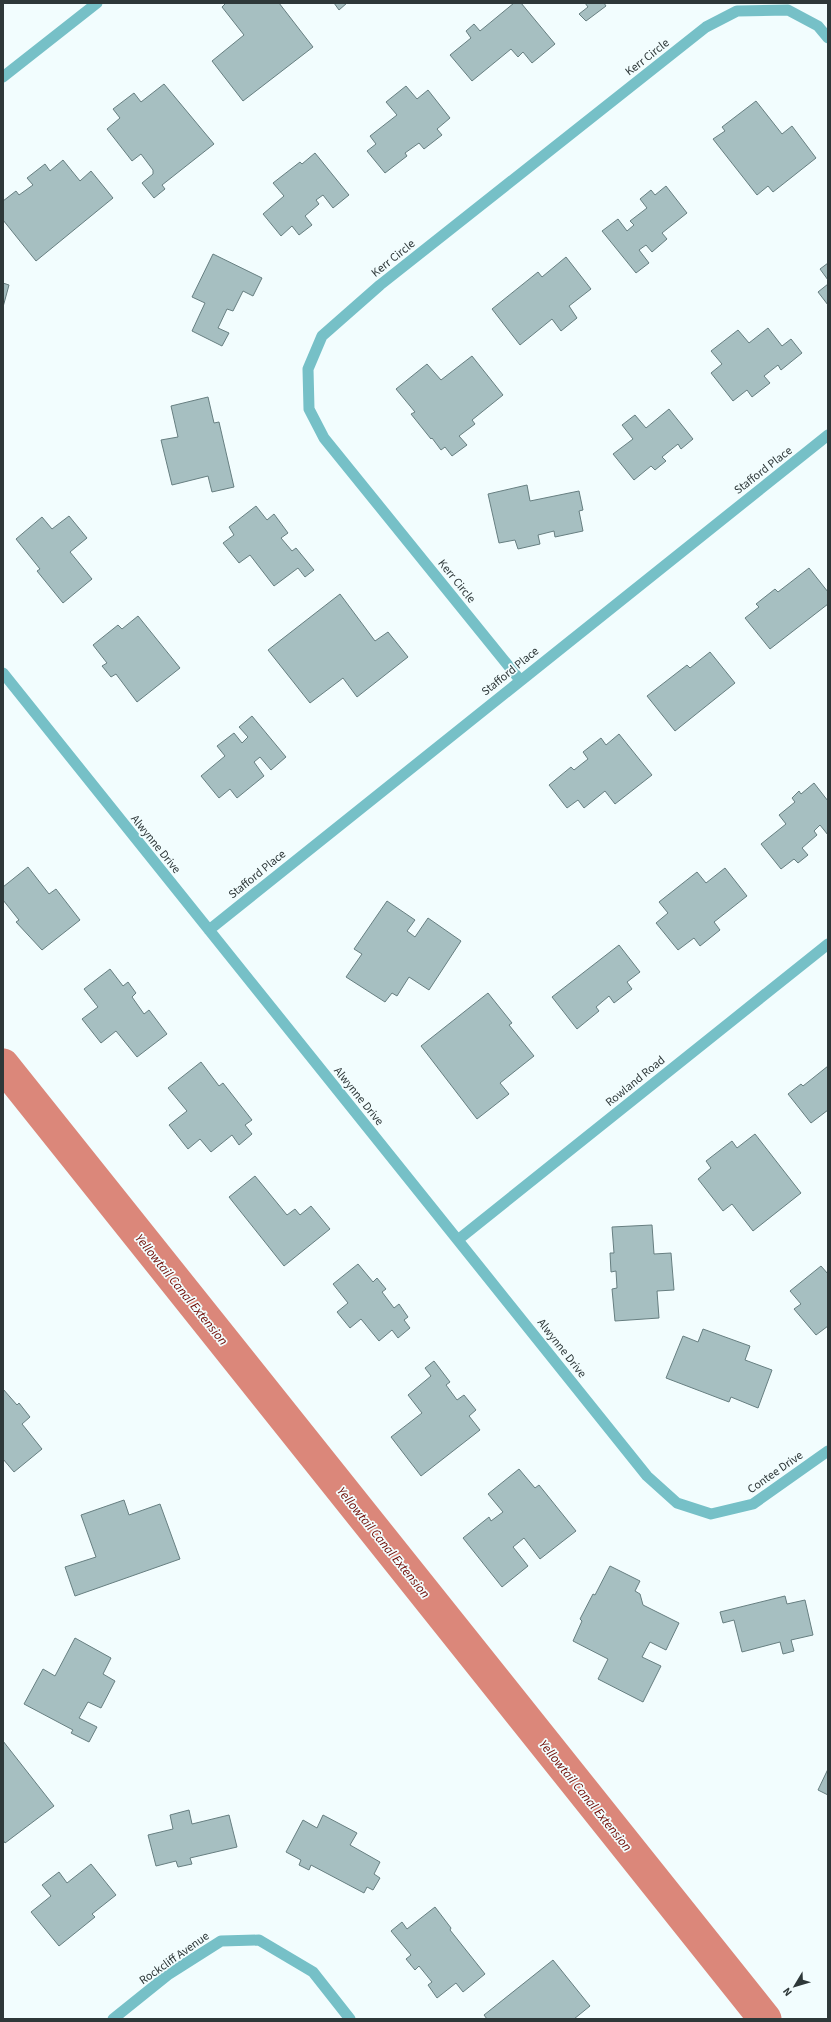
<svg xmlns="http://www.w3.org/2000/svg" width="831" height="2022" font-family="'Source Sans 3',sans-serif">
	<style>
		.lines { fill: none; stroke-linecap: round; stroke-linejoin: round }
		.canal { stroke: #db877a; stroke-width: 33 }
		.building { fill: #a6bfc1; stroke: #677f81 }
		.minor { stroke: #76c0c7; stroke-width: 11 }
		.labels { text-anchor: middle; stroke-width: 3.5; stroke-linejoin: round; paint-order: stroke }
		.street-label { font-size: 12px; fill: #2e3839; stroke: #f2fdfe }
		.water-label { font-size: 13px; font-style: italic; fill: #6f0902; stroke: #f2fdfe }
	</style>
	<rect width="100%" height="100%" fill="#f2fdfe"/>
	<g class="lines">
		<path class="canal" d="M 3,1065 L 765,2019"/>
	</g>
	<path class="building" d="M 226,3 L 279,3 L 313,47 L 243,101 L 212,61 L 244,35 L 222,7 Z
		M 334,3 L 347,3 L 339,10 Z
		M 514,3 L 521,3 L 555,44 L 532,63 L 523,52 L 518,57 L 511,49 L 472,81 L 450,55 L 471,38 L 466,31 L 474,24 L 480,31 Z
		M 585,3 L 604,3 L 606,6 L 586,21 L 579,14 L 588,7 Z
		M 164,84 L 214,144 L 162,185 L 165,189 L 154,198 L 142,183 L 153,174 L 153,170 L 141,154 L 132,161 L 107,129 L 120,118 L 113,109 L 134,93 L 141,102 Z
		M 406,86 L 417,99 L 428,90 L 450,118 L 437,129 L 442,135 L 424,149 L 419,143 L 405,153 L 407,156 L 385,173 L 367,151 L 376,144 L 370,136 L 397,115 L 386,102 Z
		M 756,101 L 782,134 L 792,126 L 816,158 L 773,192 L 768,186 L 757,195 L 713,139 L 725,131 L 722,127 Z
		M 315,153 L 349,195 L 333,208 L 323,195 L 316,200 L 319,204 L 305,216 L 312,225 L 299,235 L 292,226 L 281,236 L 263,214 L 284,196 L 273,183 L 300,162 L 302,164 Z
		M 63,160 L 80,181 L 91,171 L 113,198 L 36,261 L 3,220 L 3,201 L 16,191 L 19,195 L 33,185 L 27,178 L 45,164 L 50,171 Z
		M 666,186 L 687,213 L 662,233 L 667,239 L 652,252 L 646,245 L 639,250 L 649,263 L 636,273 L 602,231 L 618,219 L 627,231 L 634,225 L 630,221 L 647,208 L 640,199 L 651,190 L 655,195 Z
		M 213,254 L 262,278 L 253,296 L 243,291 L 233,311 L 227,309 L 218,328 L 229,333 L 222,346 L 192,331 L 205,303 L 192,297 Z
		M 566,257 L 591,289 L 569,306 L 577,318 L 561,331 L 552,319 L 520,345 L 492,309 L 538,272 L 542,277 Z
		M 828,263 L 828,280 L 820,269 Z
		M 3,283 L 9,285 L 3,307 Z
		M 828,284 L 828,305 L 818,292 Z
		M 768,328 L 782,346 L 791,339 L 802,353 L 781,370 L 778,365 L 764,376 L 770,383 L 752,397 L 747,390 L 733,401 L 711,373 L 722,364 L 711,351 L 738,330 L 749,343 Z
		M 472,356 L 503,395 L 472,420 L 475,424 L 459,436 L 467,445 L 452,456 L 445,447 L 441,450 L 432,438 L 431,439 L 411,414 L 415,412 L 396,389 L 427,364 L 441,380 Z
		M 208,397 L 214,423 L 219,422 L 234,487 L 212,492 L 208,476 L 172,485 L 161,440 L 178,437 L 171,406 Z
		M 669,409 L 693,439 L 681,449 L 678,444 L 662,457 L 666,461 L 655,470 L 651,466 L 634,480 L 613,454 L 633,439 L 622,425 L 635,415 L 646,428 Z
		M 527,485 L 530,501 L 579,491 L 583,510 L 579,511 L 583,531 L 555,537 L 554,531 L 538,535 L 540,544 L 518,549 L 515,540 L 499,543 L 488,494 Z
		M 256,506 L 267,520 L 274,514 L 288,533 L 281,538 L 292,551 L 296,548 L 314,570 L 305,577 L 298,568 L 274,586 L 250,555 L 239,563 L 223,543 L 234,535 L 229,527 Z
		M 69,516 L 87,538 L 70,552 L 92,579 L 63,603 L 37,571 L 40,569 L 16,539 L 42,517 L 52,529 Z
		M 809,568 L 828,592 L 828,604 L 770,649 L 745,618 L 759,607 L 756,604 L 775,589 L 778,592 Z
		M 340,594 L 375,641 L 388,632 L 408,657 L 357,697 L 343,678 L 310,703 L 268,650 Z
		M 138,616 L 180,668 L 137,702 L 116,674 L 111,677 L 102,666 L 107,663 L 93,645 L 118,625 L 122,629 Z
		M 710,652 L 735,683 L 675,731 L 647,696 L 687,665 L 690,668 Z
		M 252,716 L 286,757 L 271,770 L 260,757 L 254,762 L 264,776 L 237,798 L 230,789 L 219,798 L 201,776 L 225,756 L 217,746 L 234,733 L 242,743 L 248,737 L 239,727 Z
		M 619,734 L 652,775 L 615,804 L 605,791 L 584,808 L 578,800 L 567,808 L 549,785 L 571,767 L 574,770 L 588,759 L 583,752 L 601,738 L 606,745 Z
		M 814,783 L 828,801 L 828,835 L 820,825 L 814,831 L 817,835 L 802,848 L 808,855 L 798,863 L 794,859 L 781,869 L 761,844 L 786,824 L 779,815 L 795,802 L 792,798 L 799,791 L 801,794 Z
		M 28,867 L 49,894 L 56,889 L 80,920 L 42,950 L 16,922 L 19,920 L 3,900 L 3,887 Z
		M 725,868 L 747,896 L 714,922 L 720,930 L 700,946 L 694,938 L 678,950 L 656,923 L 668,913 L 659,902 L 697,872 L 706,883 Z
		M 387,901 L 415,920 L 407,931 L 415,937 L 428,918 L 461,941 L 429,990 L 409,977 L 397,996 L 392,993 L 385,1002 L 346,977 L 362,954 L 354,949 Z
		M 619,945 L 640,972 L 627,982 L 632,989 L 614,1003 L 609,996 L 596,1007 L 599,1011 L 577,1029 L 552,997 Z
		M 110,969 L 123,986 L 128,982 L 136,993 L 132,997 L 144,1014 L 149,1010 L 167,1034 L 137,1057 L 116,1031 L 101,1043 L 82,1019 L 98,1007 L 84,989 Z
		M 488,993 L 512,1023 L 509,1025 L 534,1056 L 500,1083 L 509,1094 L 477,1119 L 421,1046 Z
		M 201,1062 L 219,1086 L 223,1083 L 252,1120 L 245,1125 L 252,1134 L 239,1145 L 232,1135 L 211,1152 L 200,1139 L 188,1149 L 169,1125 L 187,1111 L 168,1088 Z
		M 828,1066 L 828,1110 L 811,1123 L 788,1094 L 801,1084 L 803,1086 Z
		M 755,1134 L 801,1193 L 753,1231 L 732,1204 L 723,1211 L 698,1179 L 711,1168 L 706,1161 L 732,1141 L 737,1148 Z
		M 255,1176 L 287,1215 L 295,1209 L 300,1215 L 311,1206 L 330,1229 L 284,1266 L 229,1197 Z
		M 652,1225 L 654,1254 L 671,1253 L 674,1290 L 657,1291 L 659,1318 L 615,1321 L 612,1289 L 617,1288 L 616,1271 L 611,1272 L 610,1253 L 614,1253 L 612,1227 Z
		M 358,1264 L 373,1282 L 377,1278 L 386,1289 L 382,1292 L 394,1308 L 399,1304 L 408,1317 L 404,1320 L 410,1328 L 398,1338 L 392,1330 L 379,1341 L 361,1319 L 350,1328 L 337,1312 L 348,1303 L 333,1284 Z
		M 821,1266 L 828,1274 L 828,1326 L 816,1335 L 794,1309 L 801,1304 L 790,1291 Z
		M 703,1329 L 750,1346 L 745,1360 L 772,1370 L 758,1408 L 731,1397 L 729,1402 L 666,1378 L 683,1336 L 698,1342 Z
		M 434,1361 L 450,1382 L 446,1385 L 457,1400 L 464,1395 L 476,1410 L 469,1416 L 480,1430 L 421,1476 L 391,1437 L 422,1413 L 408,1395 L 431,1376 L 425,1368 Z
		M 3,1389 L 17,1405 L 19,1403 L 30,1417 L 22,1424 L 42,1449 L 14,1472 L 3,1459 Z
		M 519,1469 L 535,1488 L 539,1485 L 576,1531 L 540,1559 L 524,1538 L 513,1547 L 528,1566 L 502,1587 L 463,1538 L 489,1517 L 491,1521 L 503,1512 L 488,1494 Z
		M 124,1500 L 129,1515 L 160,1504 L 180,1559 L 75,1596 L 65,1567 L 96,1557 L 81,1515 Z
		M 610,1566 L 640,1581 L 635,1591 L 640,1594 L 643,1605 L 679,1623 L 666,1650 L 650,1642 L 642,1657 L 661,1666 L 643,1702 L 598,1679 L 608,1659 L 573,1641 L 582,1621 L 580,1619 L 593,1594 L 595,1595 Z
		M 785,1596 L 787,1604 L 805,1600 L 813,1635 L 791,1640 L 794,1651 L 783,1654 L 780,1642 L 742,1652 L 734,1620 L 723,1623 L 720,1612 Z
		M 75,1638 L 111,1658 L 103,1674 L 115,1681 L 101,1708 L 88,1702 L 79,1718 L 97,1727 L 89,1742 L 71,1733 L 73,1730 L 24,1704 L 43,1669 L 55,1676 Z
		M 3,1741 L 54,1806 L 5,1843 L 3,1840 Z
		M 828,1769 L 828,1795 L 818,1790 Z
		M 189,1810 L 192,1824 L 229,1815 L 237,1847 L 190,1858 L 192,1864 L 178,1867 L 176,1861 L 156,1866 L 148,1835 L 173,1829 L 170,1815 Z
		M 323,1815 L 357,1833 L 350,1845 L 380,1862 L 374,1874 L 380,1878 L 373,1890 L 367,1887 L 364,1893 L 311,1865 L 309,1870 L 299,1865 L 301,1860 L 286,1852 L 303,1820 L 317,1828 Z
		M 91,1864 L 116,1895 L 92,1914 L 95,1917 L 59,1946 L 31,1912 L 51,1896 L 42,1885 L 59,1872 L 67,1883 Z
		M 435,1907 L 451,1928 L 450,1930 L 485,1974 L 463,1992 L 456,1983 L 437,1998 L 428,1985 L 432,1982 L 419,1966 L 415,1970 L 406,1959 L 411,1955 L 391,1931 L 402,1922 L 407,1929 Z
		M 553,1960 L 590,2006 L 574,2019 L 487,2019 L 484,2015 Z"/>
	<g class="lines">
		<path class="minor" d="M 3,77 L 97,3
			M 3,673 L 647,1476 L 677,1503 L 711,1514 L 753,1504 L 828,1451
			M 520,680 L 324,438 L 309,409 L 308,369 L 322,336 L 380,285 L 706,27 L 737,11 L 788,10 L 818,26 L 828,38
			M 209,930 L 828,435
			M 459,1239 L 828,944
			M 113,2019 L 169,1974 L 221,1941 L 259,1940 L 313,1972 L 350,2019"/>
	</g>
	<g class="labels">
		<g class="street-label">
			<text transform="translate(647 57) rotate(-38)" y="4">Kerr Circle</text>
			<text transform="translate(393 258) rotate(-39)" y="4">Kerr Circle</text>
			<text transform="translate(763 470) rotate(-38)" y="4">Stafford Place</text>
			<text transform="translate(457 581) rotate(51)" y="4">Kerr Circle</text>
			<text transform="translate(510 671) rotate(-39)" y="4">Stafford Place</text>
			<text transform="translate(156 844) rotate(51)" y="4">Alwynne Drive</text>
			<text transform="translate(257 874) rotate(-39)" y="4">Stafford Place</text>
			<text transform="translate(635 1081) rotate(-39)" y="4">Rowland Road</text>
			<text transform="translate(359 1096) rotate(51)" y="4">Alwynne Drive</text>
			<text transform="translate(562 1348) rotate(52)" y="4">Alwynne Drive</text>
			<text transform="translate(775 1472) rotate(-35)" y="4">Contee Drive</text>
			<text transform="translate(174 1958) rotate(-35)" y="4">Rockcliff Avenue</text>
		</g>
		<g class="water-label">
			<text transform="translate(182 1289) rotate(51)" y="5">Yellowtail Canal Extension</text>
			<text transform="translate(384 1542) rotate(51)" y="5">Yellowtail Canal Extension</text>
			<text transform="translate(586 1795) rotate(51)" y="5">Yellowtail Canal Extension</text>
		</g>
	</g>
	<rect width="831" height="2022" fill="none" stroke="#2e3839" stroke-width="8"/>
	<g transform="translate(795 1986) rotate(232)" stroke="#f2fdfe" stroke-width="3" paint-order="stroke">
	<path d="M0-3L7 15L0 10L-7 15Z" fill="#2e3839"/>
	<text y="-6" font-size="11" font-weight="bold" text-anchor="middle" fill="#2e3839">N</text>
	</g>
</svg>
